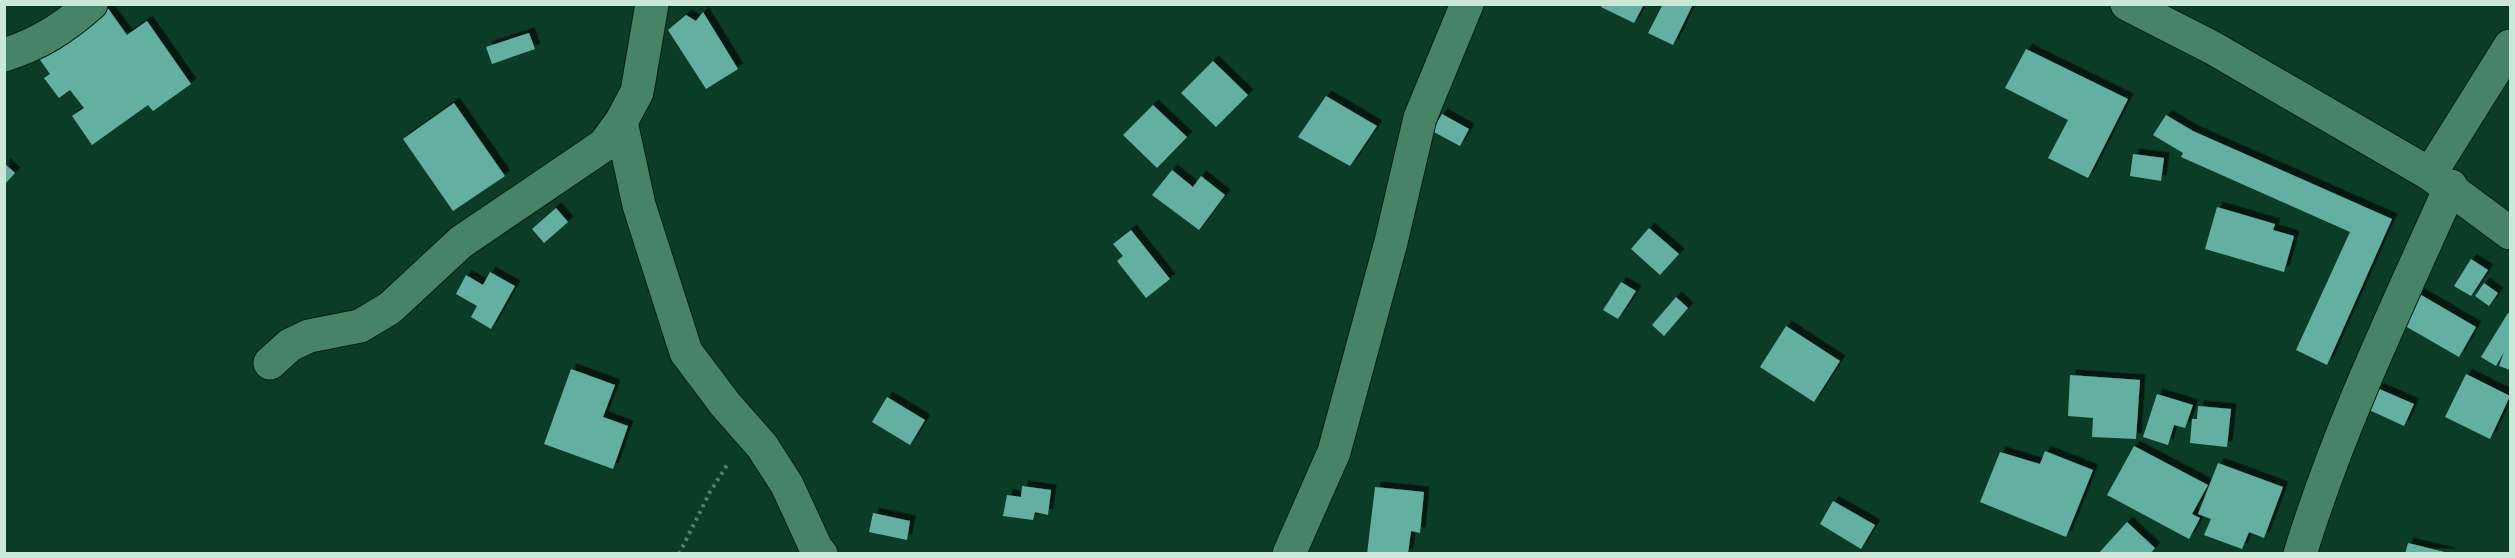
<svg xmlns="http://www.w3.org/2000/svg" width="2515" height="558" font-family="Cabin,sans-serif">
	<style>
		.building { fill: #64afa2; filter: url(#shadow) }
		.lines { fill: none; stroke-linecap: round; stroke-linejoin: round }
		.minor-casing { stroke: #012013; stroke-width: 35 }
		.tertiary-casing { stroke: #012013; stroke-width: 35 }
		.path { stroke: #567f6d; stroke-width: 4; stroke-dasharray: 3 4.5; stroke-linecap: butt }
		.minor { stroke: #478367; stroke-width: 33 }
		.tertiary { stroke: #478367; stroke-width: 33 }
	</style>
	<defs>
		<filter id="shadow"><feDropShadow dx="5.5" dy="-5.5" stdDeviation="0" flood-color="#0009"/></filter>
	</defs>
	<rect width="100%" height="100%" fill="#0b3c28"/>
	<path class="building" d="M 1603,4 L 1644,4 L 1634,23 L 1601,7 Z
		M 1663,4 L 1693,4 L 1673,45 L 1648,33 Z
		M 107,7 L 127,35 L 147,21 L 191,84 L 153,111 L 148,105 L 92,145 L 72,116 L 84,108 L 70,90 L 59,98 L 44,78 L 50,74 L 38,57 Z
		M 703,12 L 738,69 L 706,89 L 668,30 L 686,15 L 696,21 Z
		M 529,33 L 535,49 L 492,64 L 486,47 Z
		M 2026,49 L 2128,99 L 2088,178 L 2048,158 L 2068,120 L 2005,88 Z
		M 1213,61 L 1248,95 L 1216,127 L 1181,93 Z
		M 1326,96 L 1377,126 L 1350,166 L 1298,137 Z
		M 454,103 L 505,176 L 453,211 L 403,139 Z
		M 1153,105 L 1187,137 L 1157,168 L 1123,135 Z
		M 1442,114 L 1469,129 L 1460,146 L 1432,131 Z
		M 2166,115 L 2193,131 L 2392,219 L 2327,365 L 2296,350 L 2350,232 L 2181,157 L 2183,153 L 2153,135 Z
		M 2133,154 L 2164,158 L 2161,181 L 2130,176 Z
		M 4,163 L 15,173 L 4,185 Z
		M 1172,170 L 1193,187 L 1201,176 L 1225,195 L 1199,230 L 1152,195 Z
		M 2217,207 L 2275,224 L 2273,230 L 2294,236 L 2284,272 L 2205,249 Z
		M 556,208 L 568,222 L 544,243 L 532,229 Z
		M 1649,228 L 1679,254 L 1660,275 L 1631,249 Z
		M 1131,230 L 1170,279 L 1146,298 L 1117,261 L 1123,256 L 1113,244 Z
		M 2471,259 L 2488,270 L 2471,296 L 2454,286 Z
		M 490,272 L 515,286 L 491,329 L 471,317 L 477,306 L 456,294 L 466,275 L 483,285 Z
		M 1621,282 L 1636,291 L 1618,319 L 1603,310 Z
		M 2484,283 L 2498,293 L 2489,306 L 2475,296 Z
		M 2411,289 L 2476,327 L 2459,357 L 2393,319 Z
		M 1676,297 L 1688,308 L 1664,336 L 1652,325 Z
		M 2508,313 L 2510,314 L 2510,370 L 2499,366 L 2504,352 L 2496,366 L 2481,357 Z
		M 1786,326 L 1840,361 L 1814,402 L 1760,367 Z
		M 571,369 L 615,385 L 603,417 L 628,426 L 613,469 L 544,444 Z
		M 2466,374 L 2510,396 L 2490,439 L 2445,417 Z
		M 2070,375 L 2140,380 L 2136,439 L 2092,437 L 2093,418 L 2068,416 Z
		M 2377,388 L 2414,404 L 2404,426 L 2367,409 Z
		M 2157,394 L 2193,405 L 2185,428 L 2174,425 L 2168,445 L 2143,437 Z
		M 887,397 L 925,420 L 910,445 L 872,422 Z
		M 2198,406 L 2231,409 L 2227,447 L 2190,443 L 2192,419 L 2197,419 Z
		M 2134,446 L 2208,485 L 2192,514 L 2200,518 L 2189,539 L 2107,495 Z
		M 2045,451 L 2093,470 L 2066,537 L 1980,502 L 2000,452 L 2040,464 Z
		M 2218,463 L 2283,487 L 2264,538 L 2249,532 L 2242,549 L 2204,535 L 2211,519 L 2198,514 Z
		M 1022,486 L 1051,490 L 1048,515 L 1035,512 L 1033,520 L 1003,516 L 1007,495 L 1021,497 Z
		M 1375,487 L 1424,492 L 1420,533 L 1411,531 L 1408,554 L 1367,554 Z
		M 1833,501 L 1875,525 L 1861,549 L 1820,524 Z
		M 873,513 L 910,521 L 907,540 L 869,532 Z
		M 2127,522 L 2155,548 L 2150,554 L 2098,554 Z
		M 2408,543 L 2449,553 L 2449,554 L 2405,554 Z"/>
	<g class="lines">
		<g class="minor-casing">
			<path id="minor" d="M 4,55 C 39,44 64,28 91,4
				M 621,122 L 639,205 L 686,352 L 725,404 L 762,446 L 787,485 L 816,548 L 821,554
				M 2430,174 L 2510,46
				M 270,363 L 290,345 L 309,336 L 360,326 L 390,308 L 461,242 L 604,145 L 621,122 L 637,92 L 652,4
				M 1289,554 L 1334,452 L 1391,242 L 1420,118 L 1467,4
				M 2300,554 C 2339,427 2397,307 2451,186"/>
		</g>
		<g class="tertiary-casing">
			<path id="tertiary" d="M 2127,4 L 2213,48 L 2430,174 L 2510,233"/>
		</g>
		<path class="path" d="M 679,554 L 710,492 L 729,462"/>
		<use href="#minor" class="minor"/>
		<use href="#tertiary" class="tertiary"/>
	</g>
	<rect width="2515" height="558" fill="none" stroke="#cae8d8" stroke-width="12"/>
</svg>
